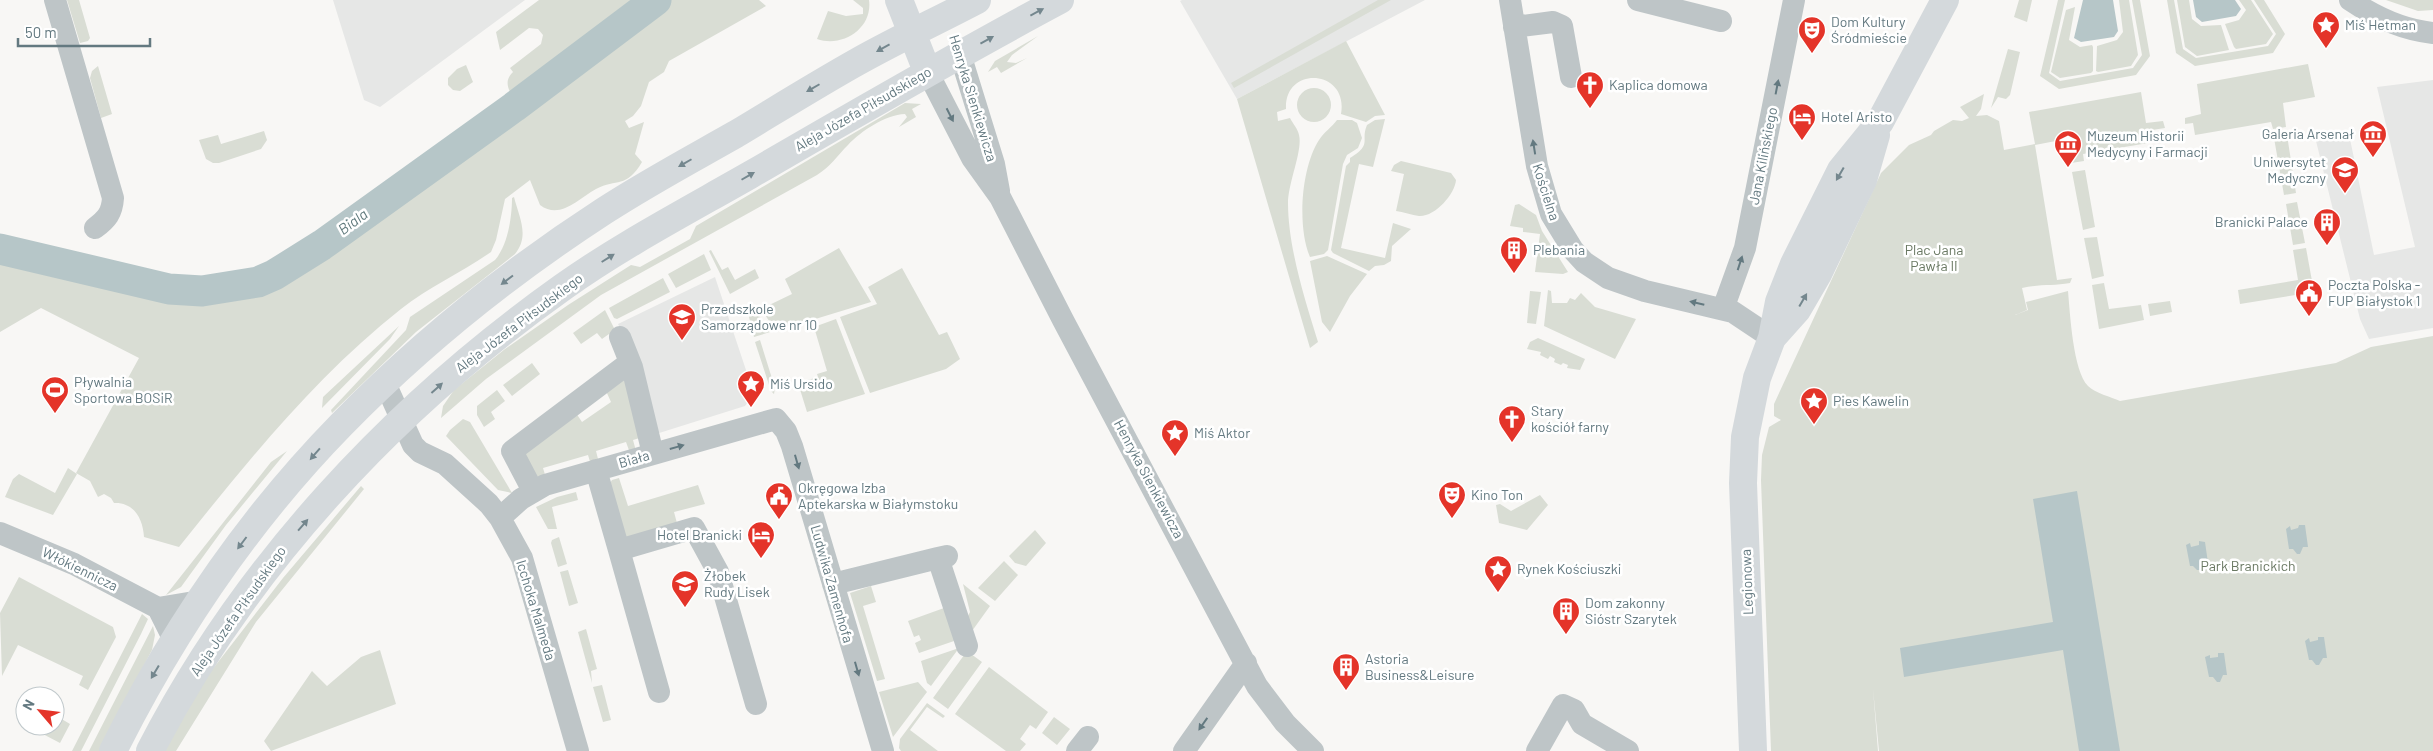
<svg xmlns="http://www.w3.org/2000/svg" width="2433" height="751" font-family="Barlow,sans-serif">
	<style>
		.built { fill: #e6e7e6 }
		.green { fill: #d9ddd4 }
		.water { fill: #b6c6c8 }
		.lines { fill: none; stroke-linecap: round; stroke-linejoin: round }
		.river { stroke: #b6c6c8; stroke-width: 31 }
		.minor { stroke: #bec5c7; stroke-width: 22 }
		.major { stroke: #d4d9dc; stroke-width: 28 }
		.oneway { fill: #74878e }
		.oneway2 { fill: #637980 }
		.labels { text-anchor: middle; stroke-width: 5; stroke-linejoin: round; paint-order: stroke }
		.poi-label { font-size: 14px; fill: #637980; stroke: #fff; text-anchor: start }
		.street-label { font-size: 14px; fill: #637980; stroke: #fff }
		.park-label { font-size: 14px; fill: #697862; stroke: #fff }
		.water-label { font-size: 15px; font-style: italic; fill: #5e787b; stroke: #fff }
	</style>
	<rect width="100%" height="100%" fill="#f8f7f5"/>
	<path class="built" d="M 333,0 L 525,0 L 380,107 L 364,100 Z
		M 1182,0 L 1425,0 L 1237,99 L 1180,1 Z
		M 2433,80 L 2433,328 L 2369,339 L 2360,319 L 2316,141 L 2350,139 L 2374,255 L 2415,247 L 2377,87 Z
		M 715,277 L 754,394 L 745,406 L 656,434 L 640,365 L 618,324 Z"/>
	<path class="green" d="M 67,0 L 79,0 L 90,38 L 88,41 L 80,43 Z
		M 539,0 L 638,0 L 514,101 C 509,89 503,82 513,72 L 510,68 L 541,44 L 543,35 L 538,29 L 529,28 L 500,50 L 496,32 Z
		M 667,0 L 759,0 L 766,6 L 669,61 L 664,72 L 649,82 L 641,106 L 633,116 L 625,121 L 629,128 L 644,122 L 635,154 L 642,162 C 626,189 617,178 596,189 C 578,199 560,220 540,205 L 530,180 L 505,199 L 496,240 L 491,252 C 462,272 429,287 401,309 C 315,377 247,462 179,547 L 144,537 C 143,519 134,502 114,503 L 111,498 L 104,494 L 98,497 L 90,481 L 76,473 L 139,358 L 41,308 L 0,332 L 0,249 L 169,289 L 202,291 L 258,282 L 323,245 Z
		M 853,0 L 869,0 C 873,28 843,48 817,39 L 828,11 L 846,16 L 863,14 L 863,8 Z
		M 1378,0 L 1391,0 L 1234,88 L 1231,83 Z
		M 2019,0 L 2032,0 L 2027,22 L 2014,17 Z
		M 2058,0 L 2065,0 L 2049,73 L 2060,81 L 2133,68 L 2142,55 L 2132,0 L 2140,0 L 2150,56 L 2136,75 L 2059,89 L 2040,76 Z
		M 2119,0 L 2129,0 L 2138,55 L 2131,66 L 2098,72 L 2096,71 L 2097,46 L 2117,40 L 2123,32 Z
		M 2167,0 L 2174,0 L 2183,49 L 2196,58 L 2268,46 L 2276,34 L 2254,0 L 2264,0 L 2285,34 L 2273,53 L 2195,66 L 2176,53 Z
		M 2177,0 L 2189,0 L 2192,19 L 2201,26 L 2221,25 L 2229,50 L 2197,56 L 2185,47 Z
		M 2239,0 L 2251,0 L 2273,34 L 2266,44 L 2236,49 L 2234,47 L 2225,24 L 2239,20 L 2246,10 Z
		M 2386,0 L 2433,0 L 2433,10 L 2418,11 Z
		M 2075,7 L 2069,40 L 2080,47 L 2092,45 L 2093,47 L 2093,71 L 2091,73 L 2060,78 L 2051,72 L 2066,10 Z
		M 1038,36 L 1012,55 L 1007,62 L 1016,63 L 1027,58 L 1001,73 L 997,67 L 988,72 L 995,61 Z
		M 1346,41 L 1385,115 L 1375,116 L 1366,122 L 1341,114 C 1349,69 1284,65 1286,109 L 1277,112 L 1278,121 L 1290,118 C 1293,124 1298,129 1299,135 C 1303,150 1288,183 1288,203 C 1288,247 1305,300 1318,342 L 1310,348 L 1237,99 Z
		M 2008,49 L 2020,52 L 2010,95 L 2006,99 L 1998,97 L 1991,108 Z
		M 2308,64 L 2315,97 L 2283,103 L 2286,127 L 2273,129 L 2271,122 L 2195,135 L 2193,123 L 2185,124 L 2185,118 L 2201,114 L 2197,84 Z
		M 466,65 L 473,82 L 460,91 L 453,90 L 448,85 L 448,78 L 457,69 Z
		M 98,66 L 112,114 L 101,118 L 90,78 L 92,71 Z
		M1297 105a17 17 0 1 1 34 0a17 17 0 1 1-34 0Z
		M 2141,92 L 2146,123 L 2163,121 L 2165,128 L 2152,130 L 2154,142 L 2083,154 L 2084,161 L 2071,163 L 2066,139 L 2035,145 L 2057,280 L 2072,278 L 2070,283 C 2053,286 2039,284 2022,288 L 2027,310 L 2015,315 L 2028,310 L 2026,302 L 2068,291 C 2070,313 2073,371 2088,386 C 2095,393 2111,397 2120,401 L 2336,363 L 2371,347 L 2433,336 L 2433,751 L 1879,751 L 1873,689 L 1878,751 L 1771,751 L 1761,480 L 1762,455 L 1769,427 L 1781,420 L 1774,416 L 1774,404 L 1881,173 L 1909,145 L 1931,135 L 1934,131 L 1953,120 L 1962,121 L 1969,118 L 1960,107 L 1984,94 L 1981,109 L 1976,116 L 1987,115 L 1999,121 L 2004,150 L 2035,144 L 2029,112 Z
		M 905,103 L 921,104 L 912,109 L 916,117 L 899,127 L 907,117 L 905,114 C 885,115 861,131 848,145 C 837,156 830,167 817,175 L 601,295 L 486,379 L 441,418 L 443,406 L 454,390 L 505,349 L 568,305 L 631,265 L 640,267 L 690,239 L 696,226 Z
		M 1385,119 L 1373,167 L 1359,164 L 1341,248 L 1385,258 L 1393,223 L 1411,229 L 1392,246 L 1391,261 L 1384,265 L 1375,266 L 1369,271 L 1333,253 L 1331,250 L 1346,166 L 1350,162 L 1350,158 C 1373,144 1360,141 1367,125 L 1375,120 Z
		M 1337,120 L 1352,120 L 1357,123 L 1362,138 L 1358,148 L 1347,155 L 1343,164 L 1328,250 L 1324,254 L 1310,257 C 1297,227 1301,168 1319,140 C 1324,132 1332,127 1337,120 Z
		M 264,131 L 267,140 L 261,149 L 219,163 L 213,163 L 206,159 L 199,140 L 218,135 L 221,144 Z
		M 2287,135 L 2296,193 L 2284,195 L 2274,138 Z
		M 1401,161 L 1451,173 L 1456,180 C 1455,194 1435,217 1419,216 C 1412,215 1403,212 1396,211 L 1404,174 L 1391,171 L 1394,165 Z
		M 2085,170 L 2095,227 L 2083,230 L 2072,172 Z
		M 514,197 C 519,217 530,236 515,254 L 416,332 L 332,413 L 331,410 L 406,330 L 410,317 L 495,260 C 508,245 512,217 512,198 Z
		M 2297,202 L 2305,243 L 2293,245 L 2286,204 Z
		M 1519,204 L 1536,215 L 1542,231 L 1568,272 L 1563,274 L 1535,272 L 1540,234 L 1523,232 L 1523,228 L 1510,226 L 1515,205 Z
		M 2097,237 L 2104,276 L 2092,279 L 2084,238 Z
		M 839,248 L 871,302 L 776,331 L 761,309 L 792,294 L 785,279 Z
		M 2306,248 L 2314,292 L 2240,304 L 2238,290 L 2298,280 L 2293,250 Z
		M 711,250 L 722,270 L 728,267 L 735,280 L 755,269 L 759,278 L 730,294 L 709,251 Z
		M 704,254 L 711,270 L 676,288 L 668,274 Z
		M 1327,256 L 1367,274 L 1350,296 L 1330,332 L 1322,322 L 1310,261 Z
		M 902,268 L 939,335 L 947,332 L 960,359 L 946,369 L 870,393 L 840,317 L 877,304 L 868,287 Z
		M 663,278 L 670,292 L 617,319 L 614,318 L 609,308 Z
		M 2104,283 L 2109,309 L 2141,305 L 2144,320 L 2099,329 L 2092,285 Z
		M 1548,290 L 1551,291 L 1552,303 L 1567,303 L 1570,298 L 1575,300 L 1581,293 L 1595,307 L 1636,319 L 1615,359 L 1544,326 Z
		M 1530,291 L 1541,292 L 1536,324 L 1527,323 Z
		M 2170,301 L 2172,312 L 2150,316 L 2148,304 Z
		M 752,305 L 770,332 L 754,337 L 749,317 Z
		M 605,310 L 616,332 L 614,341 L 609,334 L 602,339 L 597,333 L 581,344 L 573,333 Z
		M 836,319 L 865,394 L 807,412 L 798,383 L 818,377 L 817,374 L 827,371 L 814,327 Z
		M 399,326 L 390,339 L 322,408 L 323,397 Z
		M 1538,338 L 1585,359 L 1580,370 L 1567,368 L 1568,365 L 1563,363 L 1561,365 L 1554,362 L 1555,359 L 1550,356 L 1548,359 L 1540,355 L 1541,352 L 1527,349 L 1530,342 Z
		M 760,340 L 775,388 L 774,394 L 771,391 L 755,342 Z
		M 532,363 L 540,374 L 512,396 L 503,385 Z
		M 628,375 L 643,437 L 633,440 L 636,451 L 630,453 L 626,442 L 596,451 L 599,463 L 591,465 L 588,455 L 543,468 L 546,478 L 537,481 L 523,455 L 576,413 L 582,422 L 611,402 L 606,391 Z
		M 497,390 L 505,401 L 491,412 L 495,419 L 484,427 L 477,415 L 477,406 Z
		M 463,419 L 470,422 L 512,493 L 498,490 L 446,436 L 450,430 Z
		M 287,451 L 226,525 L 181,587 L 166,595 L 271,462 Z
		M 68,468 L 77,474 L 53,515 L 5,497 L 13,479 L 19,474 L 55,493 Z
		M 619,478 L 628,506 L 698,485 L 705,504 L 674,512 L 678,527 L 627,541 L 607,488 L 612,480 Z
		M 361,486 L 364,489 L 256,622 L 176,751 L 161,751 L 198,688 L 283,578 Z
		M 576,492 L 578,500 L 552,507 L 557,529 L 548,529 L 536,507 L 557,497 Z
		M 1540,495 L 1548,505 L 1527,530 L 1499,523 L 1496,505 L 1500,504 L 1511,511 Z
		M 1035,530 L 1046,543 L 1026,566 L 1015,563 L 1009,556 Z
		M 559,537 L 567,564 L 558,567 L 551,543 L 552,540 Z
		M 1004,561 L 1018,575 L 995,601 L 978,588 Z
		M 568,570 L 578,603 L 569,606 L 560,572 Z
		M 19,577 L 113,627 L 116,637 L 88,690 L 79,685 L 83,676 L 18,645 L 2,676 L 0,613 Z
		M 963,584 L 990,606 L 967,638 L 962,628 L 970,612 Z
		M 871,586 L 876,602 L 863,606 L 885,679 L 877,681 L 850,593 Z
		M 944,608 L 957,640 L 919,653 L 915,643 L 921,640 L 919,635 L 914,637 L 908,621 Z
		M 142,614 L 148,619 L 141,634 L 81,751 L 72,751 Z
		M 153,626 L 155,635 L 152,650 L 99,751 L 89,751 Z
		M 586,629 L 597,669 L 591,671 L 592,683 L 578,632 Z
		M 959,648 L 931,686 L 927,683 L 921,661 Z
		M 380,650 L 396,704 L 271,751 L 264,741 L 312,671 L 327,686 L 361,657 Z
		M 967,651 L 982,662 L 948,709 L 933,698 Z
		M 989,667 L 1048,712 L 1036,729 L 1030,725 L 1020,739 L 1026,744 L 1020,751 L 1006,751 L 955,714 Z
		M 918,682 L 927,692 L 893,737 L 879,692 Z
		M 602,685 L 611,720 L 603,722 L 593,687 Z
		M 927,703 L 945,716 L 943,718 L 927,707 L 910,730 L 938,751 L 901,751 L 899,748 L 900,739 Z
		M 55,715 L 70,724 L 60,743 L 39,732 L 42,726 L 55,726 Z
		M 1054,717 L 1070,729 L 1057,745 L 1042,733 Z"/>
	<path class="water" d="M 2083,0 L 2113,0 L 2118,31 L 2114,37 L 2081,42 L 2074,38 Z
		M 2193,0 L 2235,0 L 2241,9 L 2236,16 L 2202,22 L 2196,17 Z
		M 2077,491 L 2120,751 L 2079,751 L 2063,650 L 1904,677 L 1900,648 L 2053,622 L 2033,499 Z
		M 2299,525 L 2305,525 L 2308,547 L 2303,547 L 2300,554 L 2297,554 L 2293,549 L 2289,549 L 2286,529 L 2290,526 L 2291,530 L 2298,528 Z
		M 2199,541 L 2205,542 L 2208,563 L 2204,564 L 2200,570 L 2197,570 L 2193,566 L 2190,566 L 2186,545 L 2190,543 L 2191,547 L 2199,545 Z
		M 2318,637 L 2324,637 L 2327,658 L 2323,658 L 2319,665 L 2316,665 L 2312,660 L 2309,660 L 2305,641 L 2309,638 L 2310,642 L 2318,640 Z
		M 2218,653 L 2224,653 L 2227,675 L 2223,675 L 2220,682 L 2217,682 L 2213,677 L 2209,677 L 2205,657 L 2210,655 L 2210,658 L 2218,657 Z"/>
	<g class="lines">
		<path class="river" d="M 0,249 L 169,289 L 202,291 L 258,282 L 274,275 L 322,245 L 514,107 L 656,0"/>
		<path class="minor" d="M 55,0 L 113,198 C 112,213 107,219 95,228
			M 1510,0 L 1537,166 L 1551,214 L 1573,250 L 1584,262 L 1608,278 L 1645,291 L 1733,312 L 1772,338
			M 1638,0 L 1721,21
			M 2350,0 C 2375,17 2403,30 2433,33
			M 1514,27 L 1553,22 L 1562,26 L 1571,77
			M 960,54 L 994,164 L 999,191
			M 927,71 L 972,158 L 1000,197 L 1063,320 L 1257,686 L 1285,723 L 1313,751
			M 1723,309 L 1745,248 L 1794,0
			M 620,337 L 632,367 L 653,454
			M 385,383 L 413,445 L 420,452 L 445,464 L 489,504 L 500,518 L 522,558 L 578,751
			M 596,470 L 619,550 L 694,528 L 718,572 L 756,704
			M 533,491 L 512,451 L 629,363
			M 500,518 L 521,499 L 545,485 L 776,419 L 786,431 L 792,446 L 883,751
			M 0,533 L 74,564 L 158,608 L 174,640
			M 619,550 L 659,692
			M 947,556 L 938,558 L 967,646
			M 833,584 L 938,558
			M 158,608 L 200,601
			M 1077,751 L 1088,737
			M 1184,751 L 1246,663
			M 1537,751 L 1563,705 L 1574,710 L 1582,724 L 1628,751"/>
		<path class="major" d="M 899,0 L 927,71
			M 1772,338 L 1797,310 L 1818,274 L 1863,180 L 1876,135
			M 113,751 C 172,633 248,520 341,425 C 419,345 510,272 604,211 C 647,183 692,159 736,134 C 776,110 816,85 857,62 C 896,40 937,21 977,0
			M 150,751 C 245,566 394,407 563,287 C 622,245 687,211 750,175 C 853,115 955,56 1060,0
			M 1753,751 L 1743,483 L 1745,437 L 1757,378 L 1772,338 L 1779,302 L 1794,264 L 1841,170 L 1880,122 L 1945,0"/>
	</g>
	<defs><path id="oneway-solid" d="M-6-.8H1V-3.2L6.5 0L1 3.2V.8H-6Z" transform="scale(1.25)"/></defs>
	<g class="oneway">
		<use href="#oneway-solid" transform="translate(1037 12) rotate(-28)"/>
		<use href="#oneway-solid" transform="translate(987 40) rotate(-29)"/>
		<use href="#oneway-solid" transform="translate(883 48) rotate(151)"/>
		<use href="#oneway-solid" transform="translate(813 88) rotate(150)"/>
		<use href="#oneway-solid" transform="translate(685 163) rotate(150)"/>
		<use href="#oneway-solid" transform="translate(1840 174) rotate(120)"/>
		<use href="#oneway-solid" transform="translate(748 176) rotate(-30)"/>
		<use href="#oneway-solid" transform="translate(608 258) rotate(-32)"/>
		<use href="#oneway-solid" transform="translate(507 280) rotate(143)"/>
		<use href="#oneway-solid" transform="translate(1803 300) rotate(-60)"/>
		<use href="#oneway-solid" transform="translate(437 388) rotate(-42)"/>
		<use href="#oneway-solid" transform="translate(315 454) rotate(131)"/>
		<use href="#oneway-solid" transform="translate(303 525) rotate(-49)"/>
		<use href="#oneway-solid" transform="translate(242 543) rotate(127)"/>
		<use href="#oneway-solid" transform="translate(155 672) rotate(121)"/>
	</g>
	<g class="oneway2">
		<use href="#oneway-solid" transform="translate(1777 87) rotate(-79)"/>
		<use href="#oneway-solid" transform="translate(950 115) rotate(63)"/>
		<use href="#oneway-solid" transform="translate(1534 147) rotate(-99)"/>
		<use href="#oneway-solid" transform="translate(1740 263) rotate(-72)"/>
		<use href="#oneway-solid" transform="translate(1697 303) rotate(-167)"/>
		<use href="#oneway-solid" transform="translate(677 447) rotate(-16)"/>
		<use href="#oneway-solid" transform="translate(797 462) rotate(74)"/>
		<use href="#oneway-solid" transform="translate(857 669) rotate(74)"/>
		<use href="#oneway-solid" transform="translate(1203 724) rotate(125)"/>
	</g>
	<defs>
		<g id="sight-pin" transform="scale(1.4375)"><path d="M0 17L-7.5 6A9.5 9.5 0 1 1 7.5 6Z" fill="#e43429" stroke="#fff"/><path d="M0-6L1.8-2.2L6-1.7L2.9 1.2L3.7 5.4L0 3.3L-3.7 5.4L-2.9 1.2L-6-1.7L-1.8-2.2Z" fill="#fff"/></g>
		<g id="theatre-pin" transform="scale(1.4375)"><path d="M0 17L-7.5 6A9.5 9.5 0 1 1 7.5 6Z" fill="#e43429" stroke="#fff"/><path d="M-5-5.5Q0-4 5-5.5V0Q5 5 0 6Q-5 5-5 0ZM-3.3-2.5H-1v1.5H-3.3ZM1-2.5H3.3v1.5H1ZM-2.8 1Q0 5.5 2.8 1Z" fill="#fff"/></g>
		<g id="church-pin" transform="scale(1.4375)"><path d="M0 17L-7.5 6A9.5 9.5 0 1 1 7.5 6Z" fill="#e43429" stroke="#fff"/><path d="M-1.2-6h2.4v3.5h3.3v2.4h-3.3V6h-2.4V-.1h-3.3v-2.4h3.3Z" fill="#fff"/></g>
		<g id="hotel-pin" transform="scale(1.4375)"><path d="M0 17L-7.5 6A9.5 9.5 0 1 1 7.5 6Z" fill="#e43429" stroke="#fff"/><path d="M-6-4.5h1.5V1H6V5H4.5V3h-9V5H-6ZM-4 0a1.8 1.8 0 1 1 3.6 0ZM.5 0V-2.5h3Q6-2.5 6 0Z" fill="#fff"/></g>
		<g id="museum-pin" transform="scale(1.4375)"><path d="M0 17L-7.5 6A9.5 9.5 0 1 1 7.5 6Z" fill="#e43429" stroke="#fff"/><path d="M0-6L6-3V-2H-6V-3ZM-5-1h2V3h-2ZM-1-1h2V3h-2ZM3-1h2V3H3ZM-6 4H6V6H-6Z" fill="#fff"/></g>
		<g id="university-pin" transform="scale(1.4375)"><path d="M0 17L-7.5 6A9.5 9.5 0 1 1 7.5 6Z" fill="#e43429" stroke="#fff"/><path d="M0-5L7-2L0 1L-7-2ZM-4 1L0 2.5L4 1V4Q0 6-4 4Z" fill="#fff"/></g>
		<g id="building-pin" transform="scale(1.4375)"><path d="M0 17L-7.5 6A9.5 9.5 0 1 1 7.5 6Z" fill="#e43429" stroke="#fff"/><path d="M-4-6H4V6H1V3H-1V6H-4ZM-2.5-4.3h1.7v1.8h-1.7ZM.8-4.3h1.7v1.8H.8ZM-2.5-1h1.7V.8h-1.7ZM.8-1h1.7V.8H.8Z" fill="#fff"/></g>
		<g id="civic-pin" transform="scale(1.4375)"><path d="M0 17L-7.5 6A9.5 9.5 0 1 1 7.5 6Z" fill="#e43429" stroke="#fff"/><path d="M-.6-6.5H3V-4.5H.6V-3L4-1V1h2V6H-6V1h2V-1L-.6-3ZM-1.2 2.5V6h2.4V2.5Z" fill="#fff"/></g>
		<g id="school-pin" transform="scale(1.4375)"><path d="M0 17L-7.5 6A9.5 9.5 0 1 1 7.5 6Z" fill="#e43429" stroke="#fff"/><path d="M0-5L7-2L0 1L-7-2ZM-4 1L0 2.5L4 1V4Q0 6-4 4Z" fill="#fff"/></g>
		<g id="stadium-pin" transform="scale(1.4375)"><path d="M0 17L-7.5 6A9.5 9.5 0 1 1 7.5 6Z" fill="#e43429" stroke="#fff"/><path d="M0-5a6.5 5 0 1 0 0 10a6.5 5 0 1 0 0-10ZM-3.5-1.8h7v3.6h-7Z" fill="#fff"/></g>
	</defs>
	<g fill-rule="evenodd">
		<use href="#sight-pin" x="2326" y="25"/>
		<use href="#theatre-pin" x="1812" y="30"/>
		<use href="#church-pin" x="1590" y="85"/>
		<use href="#hotel-pin" x="1802" y="117"/>
		<use href="#museum-pin" x="2373" y="134"/>
		<use href="#museum-pin" x="2068" y="144"/>
		<use href="#university-pin" x="2345" y="170"/>
		<use href="#building-pin" x="2327" y="222"/>
		<use href="#building-pin" x="1514" y="250"/>
		<use href="#civic-pin" x="2309" y="293"/>
		<use href="#school-pin" x="682" y="317"/>
		<use href="#sight-pin" x="751" y="384"/>
		<use href="#stadium-pin" x="55" y="390"/>
		<use href="#sight-pin" x="1814" y="401"/>
		<use href="#church-pin" x="1512" y="419"/>
		<use href="#sight-pin" x="1175" y="433"/>
		<use href="#theatre-pin" x="1452" y="495"/>
		<use href="#civic-pin" x="779" y="496"/>
		<use href="#hotel-pin" x="761" y="535"/>
		<use href="#sight-pin" x="1498" y="569"/>
		<use href="#school-pin" x="685" y="584"/>
		<use href="#building-pin" x="1566" y="611"/>
		<use href="#building-pin" x="1346" y="667"/>
	</g>
	<g class="labels">
		<g class="poi-label">
			<text x="1831" y="27">Dom Kultury<tspan x="1831" dy="16">Śródmieście</tspan></text>
			<text x="2345" y="30">Miś Hetman</text>
			<text x="1609" y="90">Kaplica domowa</text>
			<text x="1821" y="122">Hotel Aristo</text>
			<text x="2354" y="139" text-anchor="end">Galeria Arsenał</text>
			<text x="2087" y="141">Muzeum Historii<tspan x="2087" dy="16">Medycyny i Farmacji</tspan></text>
			<text x="2326" y="167" text-anchor="end">Uniwersytet<tspan x="2326" dy="16">Medyczny</tspan></text>
			<text x="2308" y="227" text-anchor="end">Branicki Palace</text>
			<text x="1533" y="255">Plebania</text>
			<text x="2328" y="290">Poczta Polska -<tspan x="2328" dy="16">FUP Białystok 1</tspan></text>
			<text x="701" y="314">Przedszkole<tspan x="701" dy="16">Samorządowe nr 10</tspan></text>
			<text x="74" y="387">Pływalnia<tspan x="74" dy="16">Sportowa BOSiR</tspan></text>
			<text x="770" y="389">Miś Ursido</text>
			<text x="1833" y="406">Pies Kawelin</text>
			<text x="1531" y="416">Stary<tspan x="1531" dy="16">kościół farny</tspan></text>
			<text x="1194" y="438">Miś Aktor</text>
			<text x="798" y="493">Okręgowa Izba<tspan x="798" dy="16">Aptekarska w Białymstoku</tspan></text>
			<text x="1471" y="500">Kino Ton</text>
			<text x="742" y="540" text-anchor="end">Hotel Branicki</text>
			<text x="1517" y="574">Rynek Kościuszki</text>
			<text x="704" y="581">Żłobek<tspan x="704" dy="16">Rudy Lisek</tspan></text>
			<text x="1585" y="608">Dom zakonny<tspan x="1585" dy="16">Sióstr Szarytek</tspan></text>
			<text x="1365" y="664">Astoria<tspan x="1365" dy="16">Business&amp;Leisure</tspan></text>
		</g>
		<g class="street-label">
			<text transform="translate(973 98) rotate(73)" y="5">Henryka Sienkiewicza</text>
			<text transform="translate(863 109) rotate(-30)" y="5">Aleja Józefa Piłsudskiego</text>
			<text transform="translate(1763 156) rotate(-79)" y="5">Jana Kilińskiego</text>
			<text transform="translate(1546 192) rotate(72)" y="5">Kościelna</text>
			<text transform="translate(519 323) rotate(-37)" y="5">Aleja Józefa Piłsudskiego</text>
			<text transform="translate(634 459) rotate(-16)" y="5">Biała</text>
			<text transform="translate(1149 479) rotate(62)" y="5">Henryka Sienkiewicza</text>
			<text transform="translate(80 569) rotate(26)" y="5">Włókiennicza</text>
			<text transform="translate(1747 582) rotate(-92)" y="5">Legionowa</text>
			<text transform="translate(832 584) rotate(74)" y="5">Ludwika Zamenhofa</text>
			<text transform="translate(536 610) rotate(73)" y="5">Icchoka Malmeda</text>
			<text transform="translate(238 611) rotate(-55)" y="5">Aleja Józefa Piłsudskiego</text>
		</g>
		<g class="park-label">
			<text x="1934" y="255">Plac Jana<tspan x="1934" dy="16">Pawła II</tspan></text>
			<text x="2248" y="571">Park Branickich</text>
		</g>
		<g class="water-label">
			<text transform="translate(353 222) rotate(-36)" y="5">Biala</text>
		</g>
	</g>
	<g transform="translate(40 711) rotate(298)"><circle r="24" fill="#ffffff" stroke="#c1c9cc"/>
	<path d="M0-4L9 19L0 12L-9 19Z" fill="#e43429"/>
	<text y="-8" font-size="14" font-weight="bold" text-anchor="middle" fill="#637980">N</text>
	</g>
	<path d="M18 38v8h132v-8" fill="none" stroke="#637980" stroke-width="2.5"/>
	<text x="25" y="38" font-size="15" fill="#637980" stroke="#ffffff" stroke-width="4" paint-order="stroke">50 m</text>
</svg>
